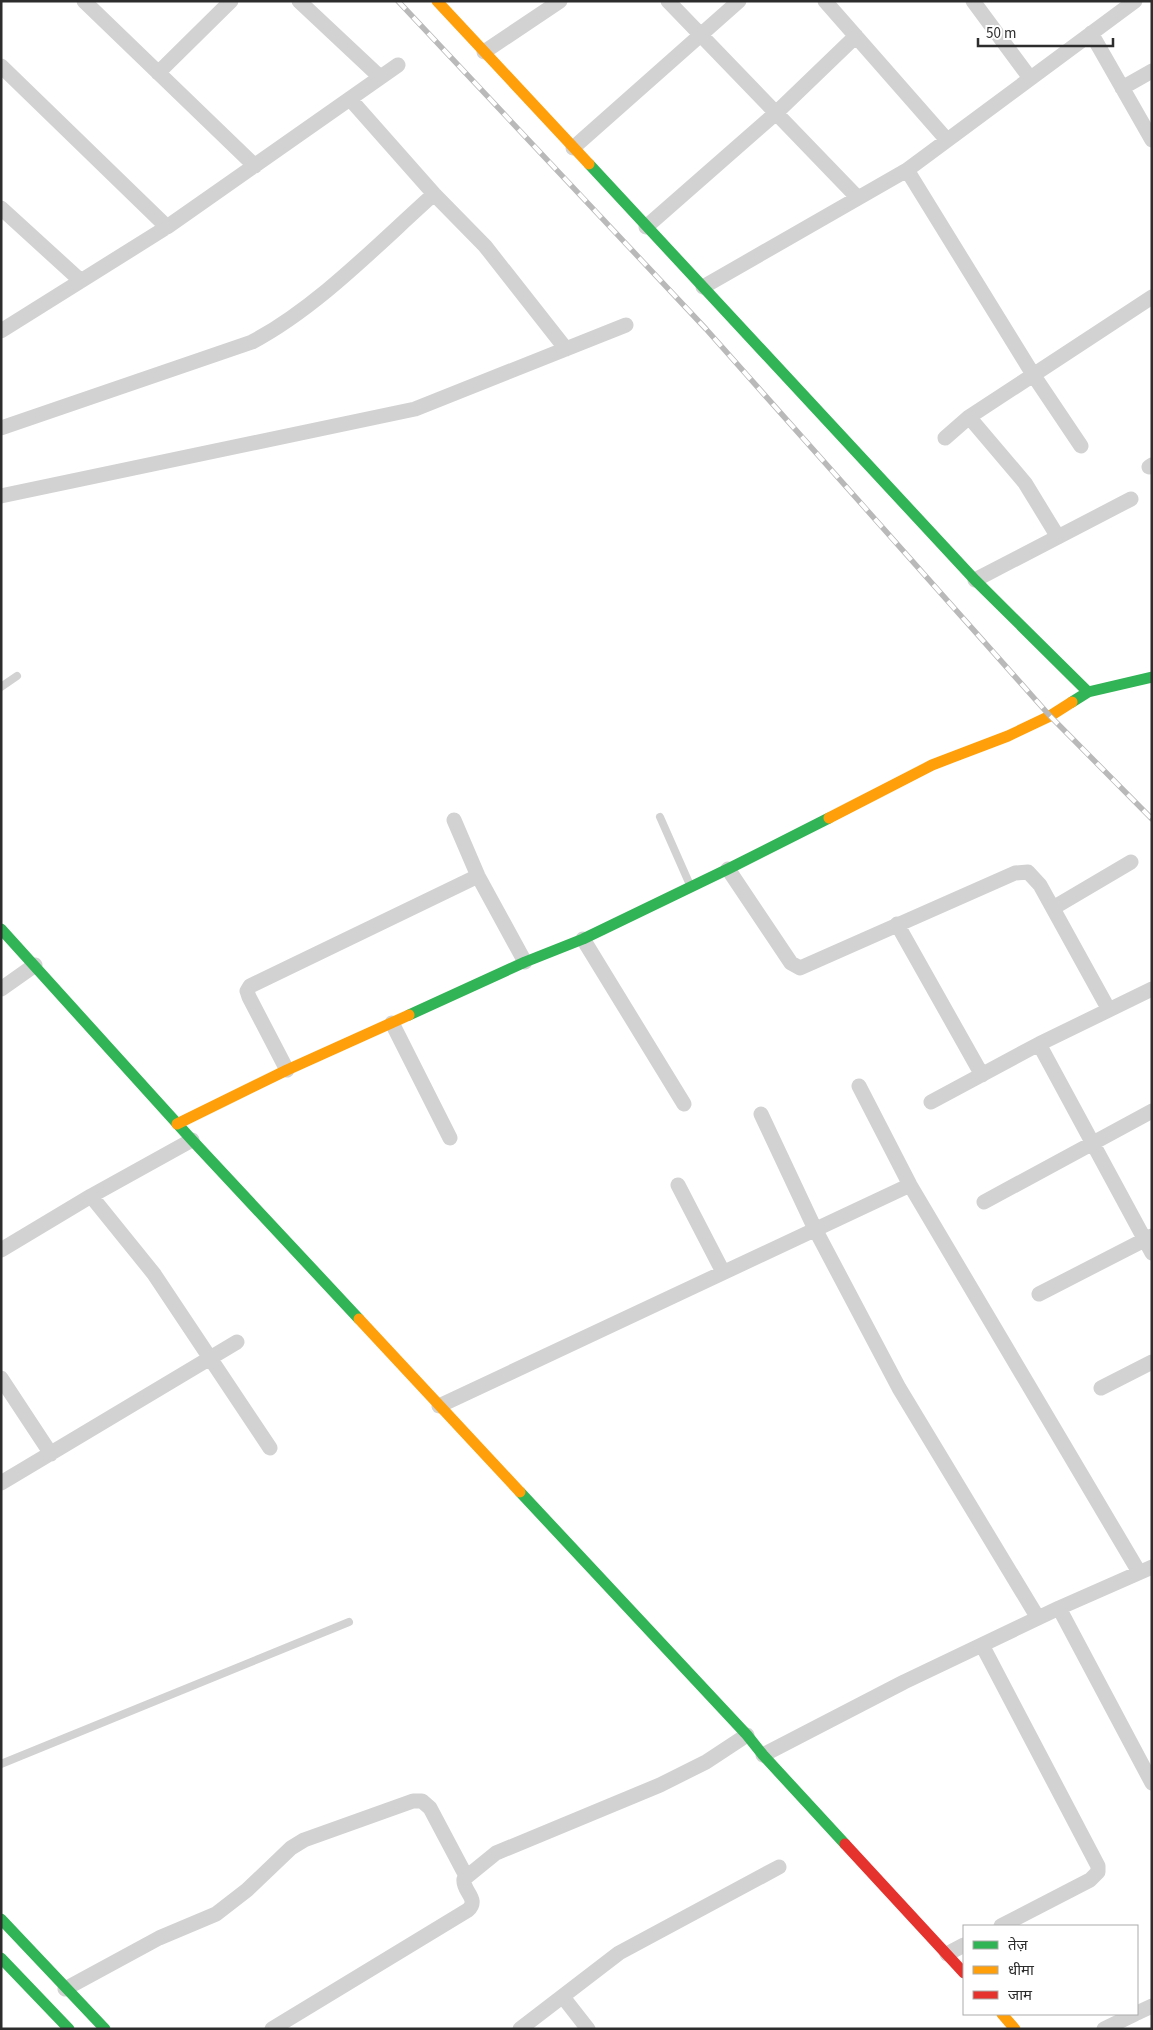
<svg xmlns="http://www.w3.org/2000/svg" width="1153" height="2030" font-family="'Source Sans 3','Noto Sans Devanagari',sans-serif">
	<style>
		.lines { fill: none; stroke-linecap: round; stroke-linejoin: round }
		.lane { stroke: #d2d2d2; stroke-width: 8 }
		.street { stroke: #d2d2d2; stroke-width: 15 }
		.fast { stroke: #30b455; stroke-width: 11 }
		.slow { stroke: #ff9f0a; stroke-width: 11 }
		.jam { stroke: #e5322d; stroke-width: 11 }
		.rail-casing { stroke: #b9b9b9; stroke-width: 5.5 }
		.rail { stroke: #fff; stroke-width: 4; stroke-dasharray: 11; stroke-linecap: butt }
	</style>
	<rect width="100%" height="100%" fill="#fff"/>
	<g class="lines">
		<path class="lane" d="M 1,687 L 17,676
			M 660,817 L 690,885
			M 1,1764 L 349,1622"/>
		<path class="street" d="M 84,1 L 255,166
			M 299,1 L 380,77
			M 668,1 L 858,198
			M 825,1 L 947,140
			M 973,1 L 1030,78
			M 1091,33 L 1152,140
			M 484,52 L 560,1
			M 1,66 L 167,227
			M 158,73 L 231,1
			M 1122,88 L 1152,71
			M 350,99 L 434,194 L 485,246 L 566,349
			M 573,148 L 739,1
			M 907,170 L 1034,376 L 1081,446
			M 1,208 L 81,281
			M 646,227 L 776,113 L 856,36
			M 703,287 L 907,170 L 1135,1
			M 1,331 L 167,227 L 398,65
			M 969,417 L 1025,483 L 1058,537
			M 1,428 L 252,342 C 318,307 378,244 434,194
			M 945,438 L 969,417 L 1152,297
			M 1149,467 L 1152,465
			M 1,496 L 415,409 L 626,325
			M 975,580 L 1131,499
			M 454,820 L 478,876 L 525,962
			M 728,869 L 791,963 L 800,968 L 1015,873 L 1028,872 L 1040,885 L 1109,1010
			M 1053,908 L 1131,862
			M 897,924 L 982,1075
			M 583,939 L 684,1104
			M 1,989 L 35,965
			M 392,1023 L 450,1138
			M 1039,1044 L 1152,1253
			M 287,1070 L 249,997 L 247,991 L 250,986 L 478,876
			M 859,1086 L 910,1185 L 1139,1572
			M 931,1102 L 1039,1044 L 1152,989
			M 761,1114 L 815,1229 L 899,1388 L 1038,1618
			M 678,1185 L 723,1272
			M 91,1196 L 154,1274 L 270,1448
			M 984,1202 L 1152,1111
			M 1,1250 L 91,1196 L 192,1140
			M 1039,1294 L 1152,1236
			M 1,1378 L 51,1454
			M 1101,1388 L 1152,1362
			M 439,1406 L 910,1185
			M 1,1483 L 237,1342
			M 1059,1608 L 1152,1783
			M 982,1645 L 1098,1866 L 1098,1872 L 1090,1880 L 1001,1926
			M 763,1755 L 904,1682 L 1059,1608 L 1152,1567
			M 947,1954 L 964,1945
			M 65,1989 L 159,1938 L 216,1914 L 247,1890 L 291,1848 L 304,1840 L 413,1801 L 422,1801 L 430,1808 L 466,1876
			M 563,1997 L 588,2029
			M 1137,2013 L 1152,2006
			M 272,2029 L 468,1910 C 480,1899 462,1891 464,1879 L 496,1853 L 660,1785 L 706,1762 L 747,1735
			M 520,2029 L 619,1953 L 779,1867
			M 1104,2029 L 1135,2014"/>
		<path class="fast" d="M 589,164 L 975,580 L 1088,692
			M 1072,702 L 1088,692 L 1152,677
			M 1,929 L 192,1140 L 359,1319
			M 409,1015 L 525,962 L 583,939 L 728,869 L 829,818
			M 520,1492 L 747,1735 L 763,1755 L 845,1844
			M 1,1919 L 105,2029
			M 1,1958 L 69,2029"/>
		<path class="slow" d="M 437,1 L 589,164
			M 829,818 L 932,765 L 1008,736 L 1050,716 L 1072,702
			M 177,1124 L 287,1070 L 409,1015
			M 359,1319 L 520,1492
			M 1002,2014 L 1015,2029"/>
		<path class="jam" d="M 845,1844 L 964,1973"/>
		<g class="rail-casing">
			<path id="rail" d="M 398,1 L 706,329 L 1050,716 L 1152,819"/>
		</g>
		<use href="#rail" class="rail"/>
	</g>
	<rect width="1153" height="2030" fill="none" stroke="#2d2d2d" stroke-width="5"/>
	<rect x="963" y="1925" width="175" height="90" fill="#ffffff" stroke="#ababab"/>
	<rect x="973" y="1941" width="25" height="8" fill="#30b455" stroke="#ababab"/>
	<text x="1008" y="1950" font-size="15" fill="#2d2d2d">तेज़</text>
	<rect x="973" y="1966" width="25" height="8" fill="#ff9f0a" stroke="#ababab"/>
	<text x="1008" y="1975" font-size="15" fill="#2d2d2d">धीमा</text>
	<rect x="973" y="1991" width="25" height="8" fill="#e5322d" stroke="#ababab"/>
	<text x="1008" y="2000" font-size="15" fill="#2d2d2d">जाम</text>
	<path d="M978 38v8h135v-8" fill="none" stroke="#2d2d2d" stroke-width="2.5"/>
	<text x="986" y="38" font-size="15" fill="#2d2d2d" stroke="#ffffff" stroke-width="4" paint-order="stroke">50 m</text>
</svg>
